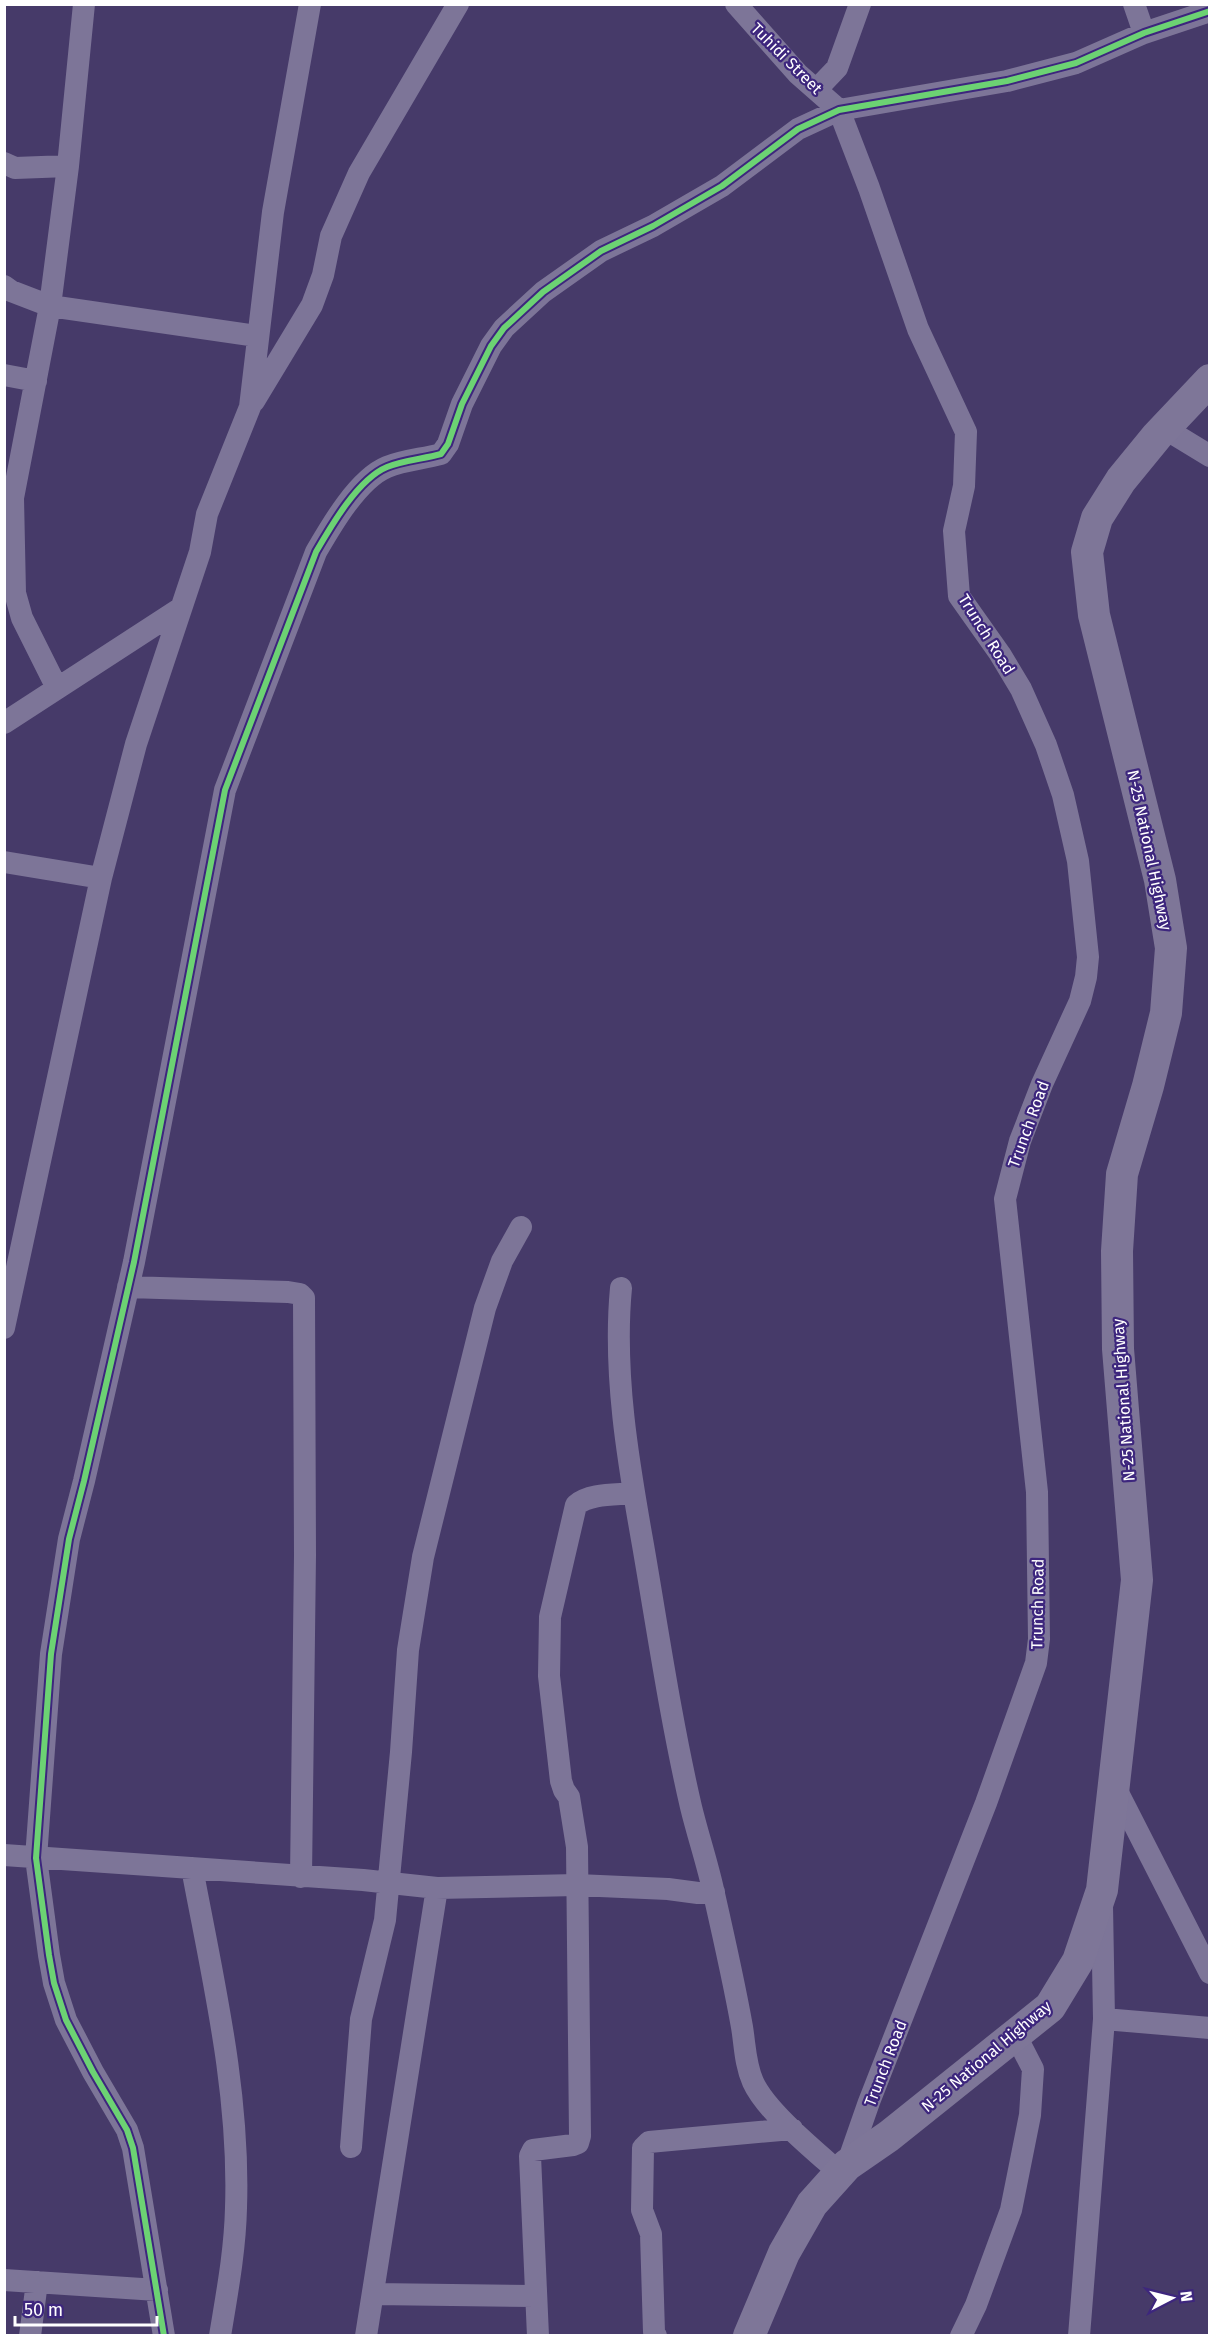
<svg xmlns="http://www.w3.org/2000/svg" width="1214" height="2340" font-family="'Fira Sans',sans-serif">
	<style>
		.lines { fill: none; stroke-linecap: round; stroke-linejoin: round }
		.minor { stroke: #7d7598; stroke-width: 22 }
		.highway { stroke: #7e7698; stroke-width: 32 }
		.cycleway-casing { stroke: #3d267d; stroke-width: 10 }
		.cycleway { stroke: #6cd273; stroke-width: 6 }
		.labels { text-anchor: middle; stroke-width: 4.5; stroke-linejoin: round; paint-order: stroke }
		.street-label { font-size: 16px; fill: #fff; stroke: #3d267d }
	</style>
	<rect width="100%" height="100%" fill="#463a69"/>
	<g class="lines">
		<path class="minor" d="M 736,4 L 798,74 L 839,110 L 869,188 L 918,329 L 966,432 L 964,486 L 954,531 L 959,596 L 1000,654 L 1021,689 L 1046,745 L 1063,795 L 1078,861 L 1088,957 L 1086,977 L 1080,1001 L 1042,1084 L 1020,1141 L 1005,1199 L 1037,1492 L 1039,1639 L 1036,1663 L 986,1803 L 869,2102 L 847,2165
			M 1134,4 L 1144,33
			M 817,89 L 837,68 L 860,4
			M 4,163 L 15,168 L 68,166
			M 4,286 L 11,291 L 50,306 L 257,336
			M 4,375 L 36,381
			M 254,401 L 312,305 L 323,275 L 331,236 L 359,173 L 458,4
			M 1164,428 L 1210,456
			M 57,688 L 22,618 L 15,593 L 13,498 L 50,306 L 68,166 L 84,4
			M 4,723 L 181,608
			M 4,862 L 101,878
			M 128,1287 L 288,1292 L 300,1294 L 304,1298 L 305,1555 L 301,1877
			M 621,1288 C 613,1372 628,1461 643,1545 C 658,1632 671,1721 691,1807 C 698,1836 708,1865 714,1894 C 724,1938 734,1982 742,2027 C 745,2045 745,2064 753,2082 C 766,2111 815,2151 840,2173
			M 4,1328 L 101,878 L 136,744 L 200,552 L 207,514 L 250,407 L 273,212 L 310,4
			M 1114,1785 L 1210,1973
			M 4,1855 L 363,1880 L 437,1888 L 577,1885 L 668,1889 L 698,1893 L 714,1892
			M 192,1868 C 213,1980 240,2093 236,2208 C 235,2251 227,2293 220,2336
			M 1104,2019 L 1210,2028
			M 351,2147 L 361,2019 L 385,1920 L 401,1752 L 408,1650 L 423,1557 L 485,1308 L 502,1261 L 521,1227
			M 4,2280 L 157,2290
			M 374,2294 L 535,2296
			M 30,2336 L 37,2282
			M 164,2336 L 133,2148 L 127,2130 L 93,2072 L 66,2020 L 54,1983 L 49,1955 L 36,1858 L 51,1654 L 69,1539 L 84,1481 L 134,1262 L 225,790 L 316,552 C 331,526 358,479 387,467 C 404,460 423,459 441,454 L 448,444 L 462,404 L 491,346 L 504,328 L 543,292 L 601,251 L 653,226 L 722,186 L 798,129 L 839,110 L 1007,81 L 1076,63 L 1144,33 L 1210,11
			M 366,2336 L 437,1888
			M 538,2336 L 530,2156 L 533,2150 L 573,2145 L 578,2143 L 580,2136 L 577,1847 L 569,1797 L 564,1790 L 561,1781 L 549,1676 L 550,1617 L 576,1505 C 590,1493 616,1495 634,1493
			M 656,2336 L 654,2332 L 651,2234 L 642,2210 L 643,2148 L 649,2142 L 792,2129
			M 961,2336 L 976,2305 L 1011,2210 L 1030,2115 L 1033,2069 L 1016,2036
			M 1079,2336 L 1104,2019 L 1102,1906"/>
		<path class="highway" d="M 749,2336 L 784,2253 L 812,2204 L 847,2165 L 889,2136 L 1050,2007 L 1078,1961 L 1102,1890 L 1137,1580 L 1118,1349 L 1117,1251 L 1122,1174 L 1148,1086 L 1166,1013 L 1171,948 L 1160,880 L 1094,615 L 1087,552 L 1097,518 L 1121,480 L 1157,436 L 1210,380"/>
		<g class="cycleway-casing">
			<path id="cycleway" d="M 164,2336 L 133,2148 L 127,2130 L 93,2072 L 66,2020 L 54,1983 L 49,1955 L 36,1858 L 51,1654 L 69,1539 L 84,1481 L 134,1262 L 225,790 L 316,552 C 331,526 358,479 387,467 C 404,460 423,459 441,454 L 448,444 L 462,404 L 491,346 L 504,328 L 543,292 L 601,251 L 653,226 L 722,186 L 798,129 L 839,110 L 1007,81 L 1076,63 L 1144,33 L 1210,11"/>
		</g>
		<use href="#cycleway" class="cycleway"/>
	</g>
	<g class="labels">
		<g class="street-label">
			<text transform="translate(787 58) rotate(45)" y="6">Tuhidi Street</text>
			<text transform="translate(987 634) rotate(58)" y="6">Trunch Road</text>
			<text transform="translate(1150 850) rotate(78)" y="6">N-25 National Highway</text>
			<text transform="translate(1028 1124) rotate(-70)" y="6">Trunch Road</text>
			<text transform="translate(1123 1400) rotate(-94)" y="6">N-25 National Highway</text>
			<text transform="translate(1037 1604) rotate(-89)" y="6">Trunch Road</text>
			<text transform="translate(986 2056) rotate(-40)" y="6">N-25 National Highway</text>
			<text transform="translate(885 2063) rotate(-69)" y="6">Trunch Road</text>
		</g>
	</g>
	<rect width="1214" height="2340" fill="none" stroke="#ffffff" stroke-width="12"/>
	<g transform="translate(1172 2298) rotate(83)" stroke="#3d267d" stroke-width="4.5" paint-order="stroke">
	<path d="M0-4.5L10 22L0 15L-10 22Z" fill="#ffffff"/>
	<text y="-9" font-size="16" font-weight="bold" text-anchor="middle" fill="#ffffff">N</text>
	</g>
	<path d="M15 2316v9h142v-9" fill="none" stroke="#ffffff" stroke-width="3"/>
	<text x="24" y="2316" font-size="18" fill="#ffffff" stroke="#3d267d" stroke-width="4.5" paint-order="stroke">50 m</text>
</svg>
